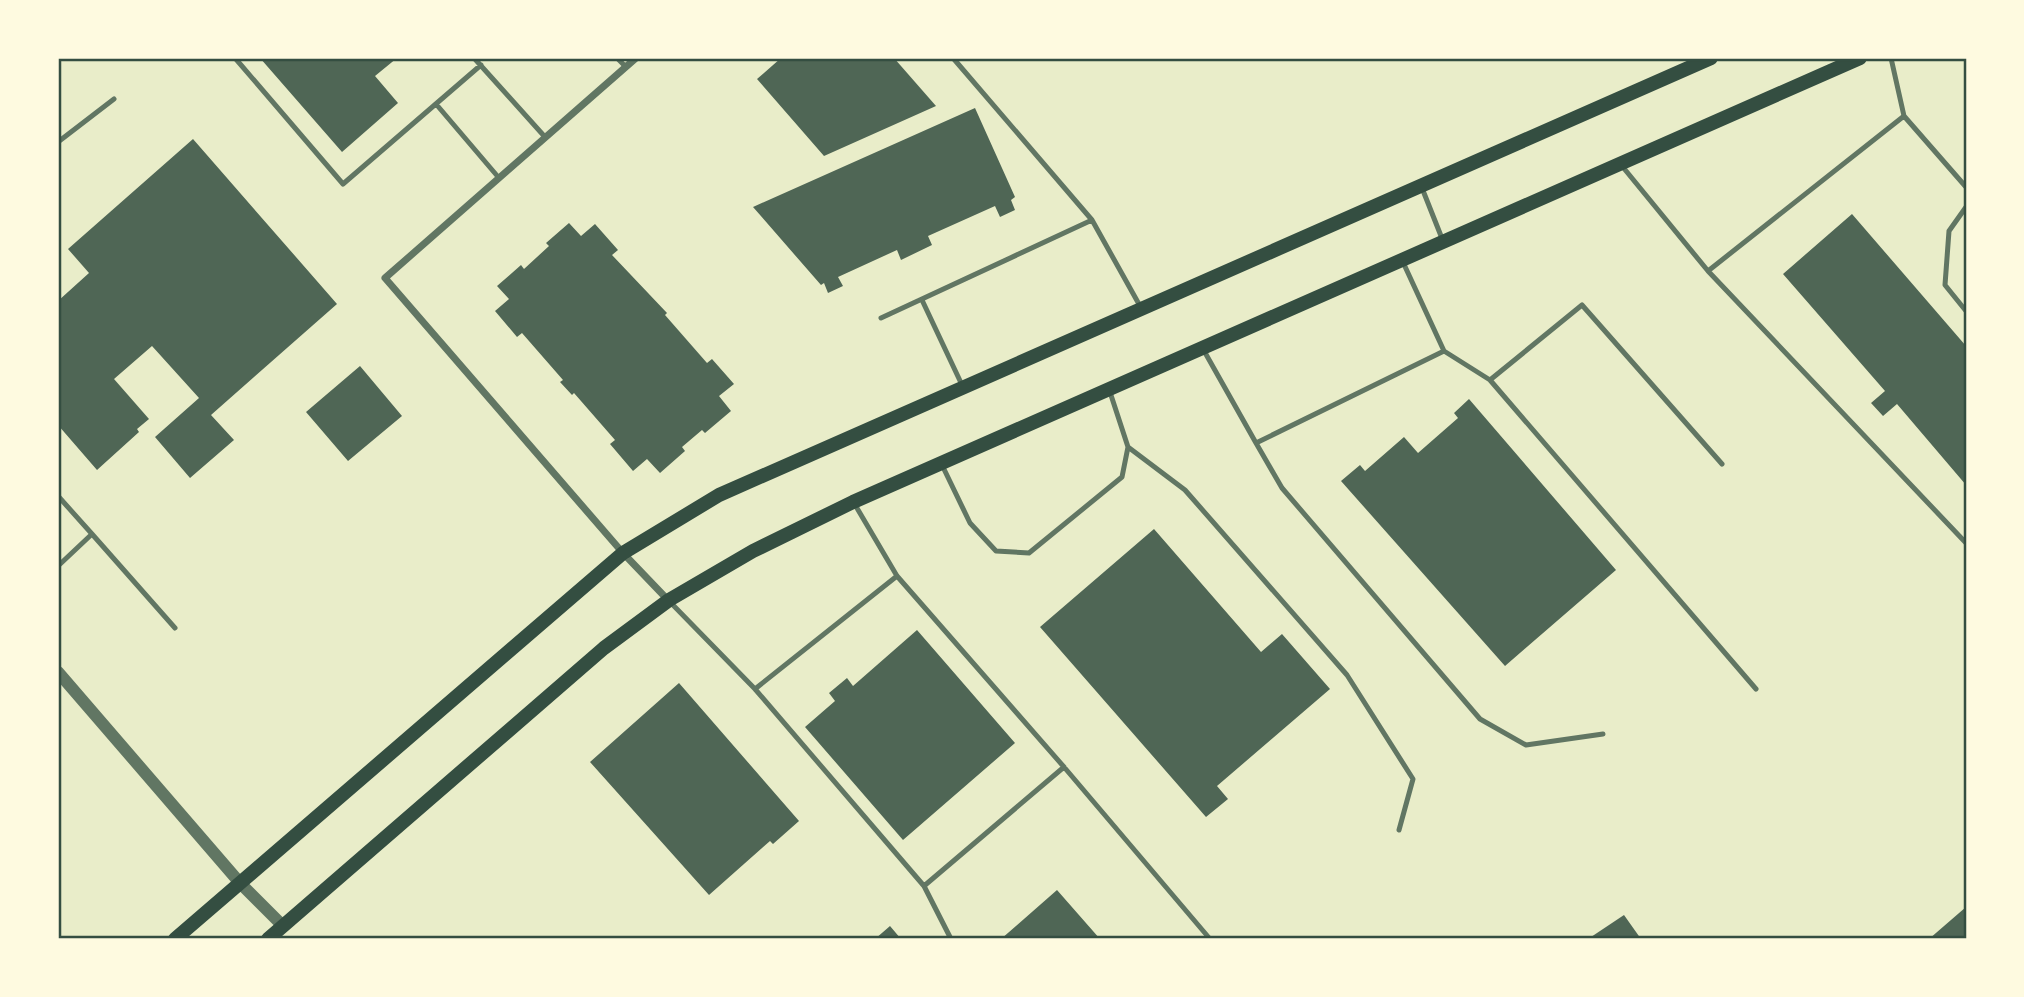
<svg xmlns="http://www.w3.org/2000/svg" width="2024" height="997" font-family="'IBM Plex Sans',sans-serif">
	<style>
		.building { fill: #4f6655 }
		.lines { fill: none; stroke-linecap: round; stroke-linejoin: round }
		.service { stroke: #617663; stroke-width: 5 }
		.minor { stroke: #617663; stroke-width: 7 }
		.tertiary { stroke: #617663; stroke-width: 12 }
		.secondary { stroke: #344e41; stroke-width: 14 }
		.neatline { fill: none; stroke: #344e41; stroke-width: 2.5 }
	</style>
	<rect width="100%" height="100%" fill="#e9edc9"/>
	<path class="building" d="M 260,58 L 397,58 L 375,76 L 398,103 L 342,152 Z
		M 781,58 L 894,58 L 936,106 L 824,156 L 757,79 Z
		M 975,108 L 1015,197 L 1011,200 L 1015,210 L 1000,217 L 995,206 L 928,236 L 932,245 L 901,260 L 897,250 L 838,277 L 843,286 L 828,293 L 824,283 L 821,285 L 753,207 Z
		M 193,139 L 337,304 L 211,415 L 234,440 L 190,478 L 155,437 L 199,398 L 152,346 L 114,379 L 149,419 L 137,429 L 139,432 L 97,470 L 58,425 L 58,301 L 89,273 L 68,249 Z
		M 1852,214 L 1966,346 L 1966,485 L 1897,404 L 1883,416 L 1871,403 L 1885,391 L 1783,274 Z
		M 569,223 L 581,236 L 595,224 L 618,250 L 612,255 L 667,313 L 665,315 L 707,363 L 712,359 L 734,384 L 719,396 L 731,411 L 705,433 L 702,430 L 682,447 L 685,451 L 660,473 L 647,459 L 633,471 L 610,444 L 615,440 L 574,393 L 572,395 L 560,382 L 563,380 L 522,333 L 517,337 L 495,311 L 509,299 L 497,286 L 521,265 L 524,269 L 549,246 L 546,243 Z
		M 360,366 L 402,416 L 348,461 L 306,412 Z
		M 1469,399 L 1616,570 L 1505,666 L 1341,481 L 1360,465 L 1365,471 L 1404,437 L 1418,453 L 1458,418 L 1454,413 Z
		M 1154,529 L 1261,652 L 1282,634 L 1330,689 L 1217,786 L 1228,799 L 1206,817 L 1040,627 Z
		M 917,630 L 1015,743 L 903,840 L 805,727 L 835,701 L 829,693 L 847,678 L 853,686 Z
		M 679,683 L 799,821 L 773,844 L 770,841 L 709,895 L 590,762 Z
		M 1057,890 L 1100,939 L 1001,939 Z
		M 1966,907 L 1966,939 L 1929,939 Z
		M 1624,915 L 1641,939 L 1588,939 Z
		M 890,926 L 901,939 L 875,939 Z"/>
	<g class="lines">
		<path class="service" d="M 235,58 L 343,184 L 481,65
			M 474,58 L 545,137
			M 617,58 L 626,67
			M 953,58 L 1092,220 L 1140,306
			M 436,104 L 499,178
			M 1904,116 L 1966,187
			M 58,142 L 114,99
			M 1622,166 L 1708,271 L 1904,116 L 1891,58
			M 1422,188 L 1443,241
			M 1966,207 L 1949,231 L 1945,285 L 1966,311
			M 1708,271 L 1966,543
			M 922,300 L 962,385
			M 881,318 L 1092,220
			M 1203,349 L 1256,443 L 1444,351 L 1402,260
			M 1444,351 L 1490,380 L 1582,305 L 1722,464
			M 1490,380 L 1756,689
			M 1256,443 L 1282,488 L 1480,719 L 1526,745 L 1603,734
			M 1128,447 L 1185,490 L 1347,675 L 1413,779 L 1399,830
			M 942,465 L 970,523 L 996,551 L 1029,553 L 1122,477 L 1128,447 L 1109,389
			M 58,496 L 92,534 L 58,566
			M 854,503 L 897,576 L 1064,767 L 924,886
			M 92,534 L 175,628
			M 671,603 L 755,689 L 924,886 L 951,939
			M 755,689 L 897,576
			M 1064,767 L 1210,939"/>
		<path class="minor" d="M 636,58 L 385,278 L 623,553 L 668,600"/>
		<path class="tertiary" d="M 58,672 L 240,883 L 283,926"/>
		<path class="secondary" d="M 175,939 L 623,553 L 719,495 L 1711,58
			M 268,939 L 604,648 L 669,600 L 753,551 L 853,502 L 1860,58"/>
	</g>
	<rect width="2024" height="997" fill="none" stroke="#fefae0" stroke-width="119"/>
	<rect x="60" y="60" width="1905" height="877" class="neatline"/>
</svg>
